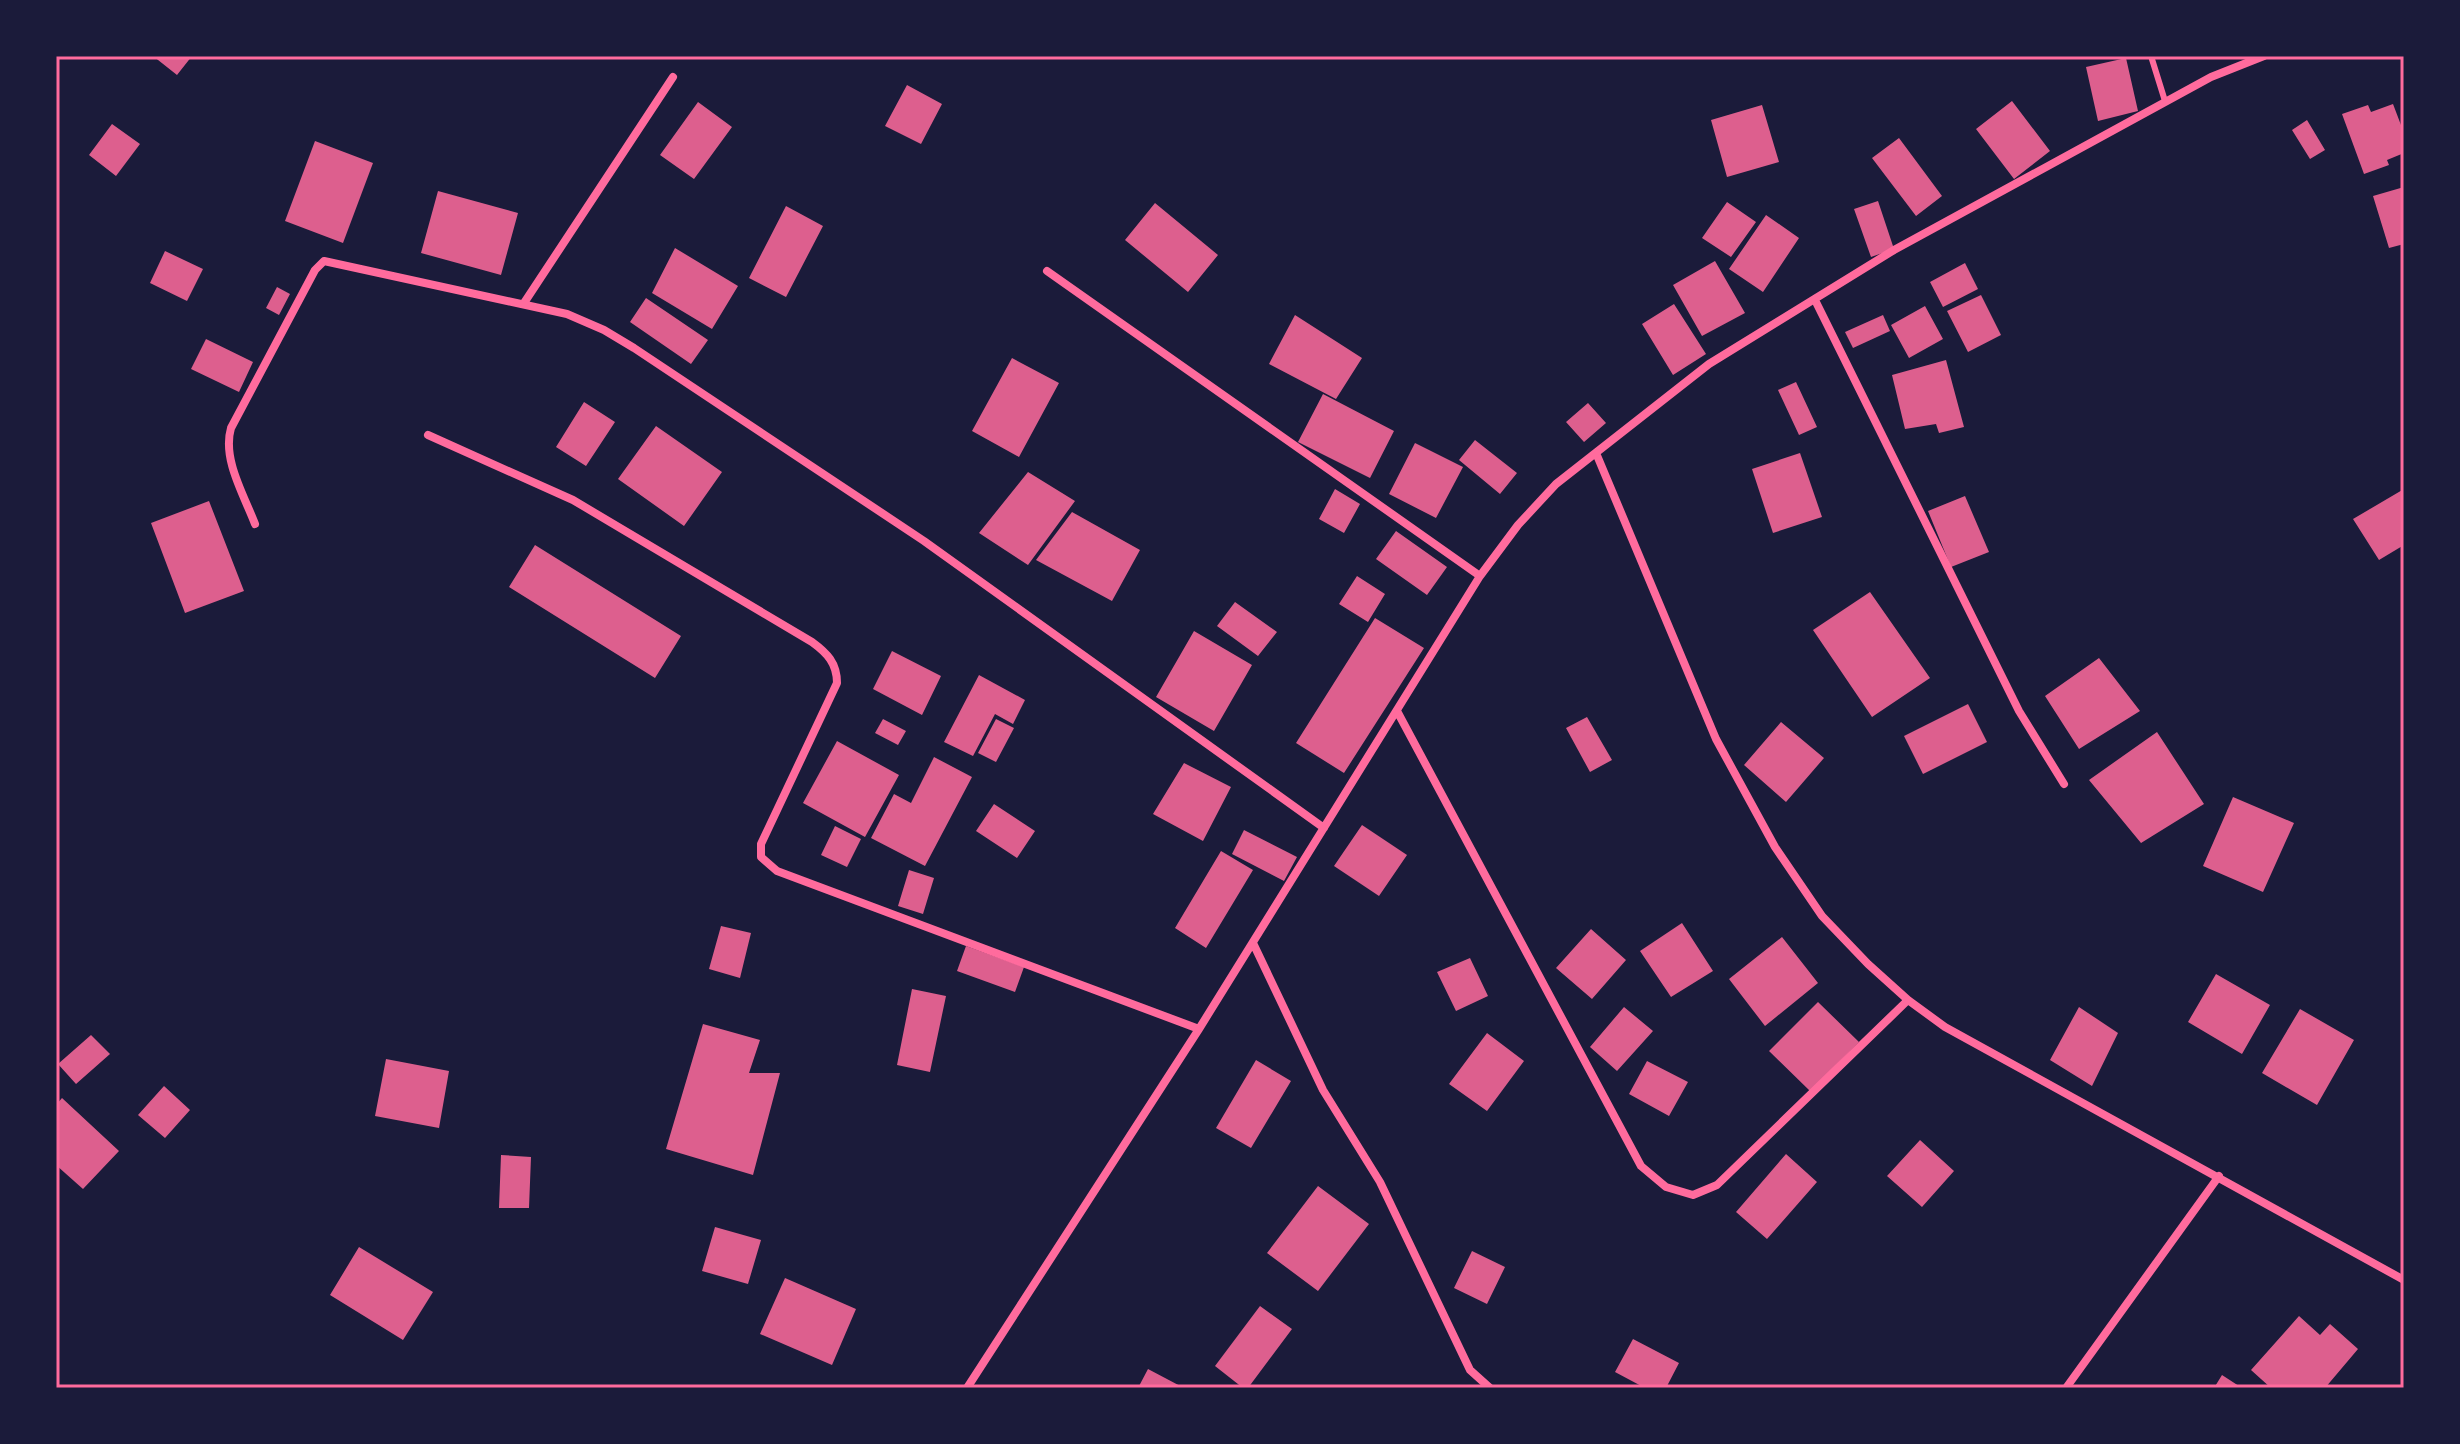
<svg xmlns="http://www.w3.org/2000/svg" width="2460" height="1444" font-family="'Archivo Narrow',sans-serif">
	<style>
		.building { fill: #dd5f8e }
		.lines { fill: none; stroke-linecap: round; stroke-linejoin: round }
		.service { stroke: #ff6b9d; stroke-width: 6 }
		.minor { stroke: #ff6b9d; stroke-width: 8 }
		.neatline { fill: none; stroke: #ff6b9d; stroke-width: 3 }
	</style>
	<rect width="100%" height="100%" fill="#1b1b3a"/>
	<path class="building" d="M 153,56 L 192,56 L 177,75 Z
		M 2126,58 L 2138,111 L 2098,121 L 2086,67 Z
		M 907,85 L 942,104 L 921,144 L 885,126 Z
		M 2012,101 L 2050,151 L 2014,179 L 1976,129 Z
		M 698,102 L 732,127 L 694,179 L 660,155 Z
		M 2393,104 L 2404,133 L 2404,153 L 2387,160 L 2389,165 L 2364,174 L 2342,114 L 2368,105 L 2371,112 Z
		M 1762,105 L 1779,162 L 1727,177 L 1711,120 Z
		M 2307,120 L 2325,150 L 2310,159 L 2292,130 Z
		M 112,124 L 140,144 L 116,176 L 89,155 Z
		M 1899,138 L 1942,196 L 1916,216 L 1872,158 Z
		M 315,141 L 373,163 L 343,243 L 285,221 Z
		M 2404,187 L 2404,244 L 2389,248 L 2373,196 Z
		M 438,191 L 518,213 L 501,275 L 421,253 Z
		M 1878,201 L 1894,249 L 1871,257 L 1854,209 Z
		M 1727,202 L 1756,222 L 1731,257 L 1702,238 Z
		M 1155,203 L 1218,255 L 1188,292 L 1125,240 Z
		M 786,206 L 823,226 L 786,297 L 749,278 Z
		M 1766,215 L 1799,238 L 1763,292 L 1729,269 Z
		M 675,248 L 738,286 L 712,329 L 652,293 Z
		M 165,251 L 203,269 L 187,301 L 150,283 Z
		M 1715,261 L 1745,313 L 1702,336 L 1673,285 Z
		M 1965,263 L 1978,289 L 1943,307 L 1930,282 Z
		M 277,287 L 290,294 L 279,315 L 266,308 Z
		M 1981,295 L 2001,335 L 1968,352 L 1947,311 Z
		M 646,298 L 708,340 L 691,364 L 630,322 Z
		M 1674,304 L 1706,354 L 1673,375 L 1642,324 Z
		M 1925,306 L 1943,339 L 1909,358 L 1891,325 Z
		M 1295,315 L 1362,358 L 1336,399 L 1269,364 Z
		M 1883,315 L 1890,331 L 1853,348 L 1845,332 Z
		M 206,339 L 253,362 L 239,392 L 191,369 Z
		M 1012,358 L 1059,383 L 1019,457 L 972,431 Z
		M 1946,360 L 1964,427 L 1939,433 L 1936,424 L 1905,429 L 1892,375 Z
		M 1796,382 L 1817,427 L 1799,435 L 1778,390 Z
		M 1323,394 L 1394,431 L 1370,478 L 1298,442 Z
		M 584,402 L 615,422 L 586,466 L 556,447 Z
		M 1588,403 L 1606,423 L 1584,442 L 1566,422 Z
		M 656,426 L 722,472 L 684,526 L 618,479 Z
		M 1475,440 L 1517,473 L 1500,494 L 1459,460 Z
		M 1415,443 L 1463,467 L 1436,518 L 1389,494 Z
		M 1800,453 L 1822,517 L 1773,533 L 1752,469 Z
		M 1028,472 L 1075,501 L 1028,565 L 979,533 Z
		M 1335,489 L 1360,504 L 1344,533 L 1319,519 Z
		M 2404,489 L 2404,545 L 2379,560 L 2353,519 Z
		M 1965,496 L 1989,552 L 1951,567 L 1928,511 Z
		M 209,501 L 244,591 L 185,613 L 151,523 Z
		M 1072,512 L 1140,550 L 1112,601 L 1036,560 Z
		M 1396,531 L 1447,567 L 1427,595 L 1376,559 Z
		M 535,545 L 681,636 L 655,678 L 509,587 Z
		M 1357,576 L 1385,594 L 1368,622 L 1339,604 Z
		M 1870,592 L 1930,678 L 1872,717 L 1813,630 Z
		M 1235,602 L 1277,632 L 1258,656 L 1217,626 Z
		M 1375,618 L 1424,648 L 1344,773 L 1296,743 Z
		M 1194,631 L 1252,665 L 1214,731 L 1156,697 Z
		M 892,651 L 941,676 L 922,715 L 873,689 Z
		M 2099,658 L 2140,711 L 2079,749 L 2045,696 Z
		M 979,675 L 1025,700 L 1013,724 L 995,714 L 973,756 L 944,742 Z
		M 1968,704 L 1987,742 L 1923,774 L 1904,736 Z
		M 1587,717 L 1612,760 L 1590,772 L 1566,728 Z
		M 883,719 L 906,731 L 898,745 L 875,733 Z
		M 996,719 L 1014,728 L 996,762 L 978,753 Z
		M 1781,722 L 1824,758 L 1786,802 L 1744,765 Z
		M 2157,732 L 2204,804 L 2141,843 L 2089,780 Z
		M 837,741 L 899,775 L 865,837 L 803,803 Z
		M 934,757 L 972,777 L 925,866 L 871,838 L 894,794 L 911,803 Z
		M 1184,763 L 1231,787 L 1203,841 L 1153,814 Z
		M 2233,797 L 2294,823 L 2263,892 L 2203,866 Z
		M 994,804 L 1035,831 L 1017,858 L 976,831 Z
		M 1362,825 L 1407,855 L 1379,896 L 1334,866 Z
		M 835,826 L 861,839 L 847,867 L 821,855 Z
		M 1244,830 L 1297,857 L 1284,881 L 1232,854 Z
		M 1221,851 L 1253,870 L 1206,948 L 1175,928 Z
		M 909,870 L 934,878 L 923,914 L 898,906 Z
		M 1682,923 L 1713,971 L 1671,997 L 1640,951 Z
		M 721,926 L 751,933 L 740,978 L 709,969 Z
		M 1591,929 L 1626,960 L 1592,999 L 1556,968 Z
		M 1782,937 L 1818,983 L 1765,1026 L 1729,979 Z
		M 966,946 L 1024,967 L 1015,992 L 957,971 Z
		M 1470,958 L 1488,996 L 1456,1011 L 1437,972 Z
		M 2216,974 L 2270,1005 L 2242,1054 L 2188,1022 Z
		M 912,989 L 946,996 L 930,1072 L 897,1065 Z
		M 1818,1002 L 1859,1042 L 1810,1091 L 1769,1051 Z
		M 1624,1007 L 1653,1031 L 1617,1071 L 1590,1047 Z
		M 2079,1007 L 2118,1033 L 2092,1086 L 2050,1060 Z
		M 2300,1009 L 2354,1040 L 2317,1105 L 2262,1073 Z
		M 703,1024 L 760,1040 L 749,1073 L 780,1073 L 753,1175 L 666,1149 Z
		M 1487,1033 L 1524,1061 L 1487,1111 L 1449,1084 Z
		M 91,1035 L 110,1054 L 76,1084 L 58,1064 Z
		M 386,1059 L 449,1071 L 439,1128 L 375,1116 Z
		M 1256,1060 L 1291,1081 L 1251,1148 L 1216,1128 Z
		M 1647,1061 L 1688,1082 L 1669,1116 L 1629,1094 Z
		M 164,1086 L 190,1110 L 165,1138 L 138,1115 Z
		M 62,1098 L 119,1151 L 83,1189 L 56,1165 L 56,1105 Z
		M 1920,1140 L 1954,1171 L 1922,1207 L 1887,1176 Z
		M 1786,1154 L 1817,1182 L 1767,1239 L 1736,1212 Z
		M 501,1155 L 531,1157 L 529,1208 L 499,1208 Z
		M 1318,1186 L 1369,1224 L 1318,1291 L 1267,1253 Z
		M 715,1227 L 761,1240 L 748,1284 L 702,1271 Z
		M 359,1247 L 433,1292 L 403,1340 L 330,1295 Z
		M 1472,1251 L 1505,1267 L 1487,1304 L 1454,1288 Z
		M 785,1278 L 856,1309 L 832,1365 L 760,1334 Z
		M 1260,1306 L 1292,1329 L 1248,1388 L 1243,1388 L 1215,1366 Z
		M 2299,1316 L 2320,1335 L 2330,1324 L 2358,1349 L 2325,1388 L 2271,1388 L 2251,1370 Z
		M 1633,1339 L 1679,1363 L 1666,1388 L 1645,1388 L 1615,1372 Z
		M 1148,1369 L 1184,1388 L 1138,1388 Z
		M 2222,1375 L 2242,1388 L 2214,1388 Z"/>
	<g class="lines">
		<path class="service" d="M 2151,56 L 2165,101"/>
		<path class="minor" d="M 1047,271 L 1480,576
			M 1815,300 L 2019,711 L 2064,784
			M 524,303 L 673,77
			M 428,435 L 573,500 L 812,642 C 827,653 837,663 837,683 L 761,844 L 761,857 L 777,871 L 1199,1029
			M 1596,453 L 1716,739 L 1775,847 L 1822,916 L 1868,964 L 1908,1000 L 1945,1027 L 2404,1280
			M 255,524 C 244,495 222,459 231,428 L 315,270 L 324,261 L 567,314 L 604,330 L 634,348 L 924,541 L 1324,828
			M 1397,711 L 1641,1166 L 1666,1187 L 1693,1195 L 1717,1185 L 1908,1000
			M 1253,943 L 1323,1090 L 1380,1182 L 1470,1370 L 1490,1388
			M 967,1388 L 1199,1029 L 1480,576 L 1518,525 L 1556,484 L 1709,364 L 1894,250 L 2211,77 L 2264,56
			M 2066,1388 L 2219,1176"/>
	</g>
	<rect width="2460" height="1444" fill="none" stroke="#1b1b3a" stroke-width="116"/>
	<rect x="58" y="58" width="2344" height="1328" class="neatline"/>
</svg>
